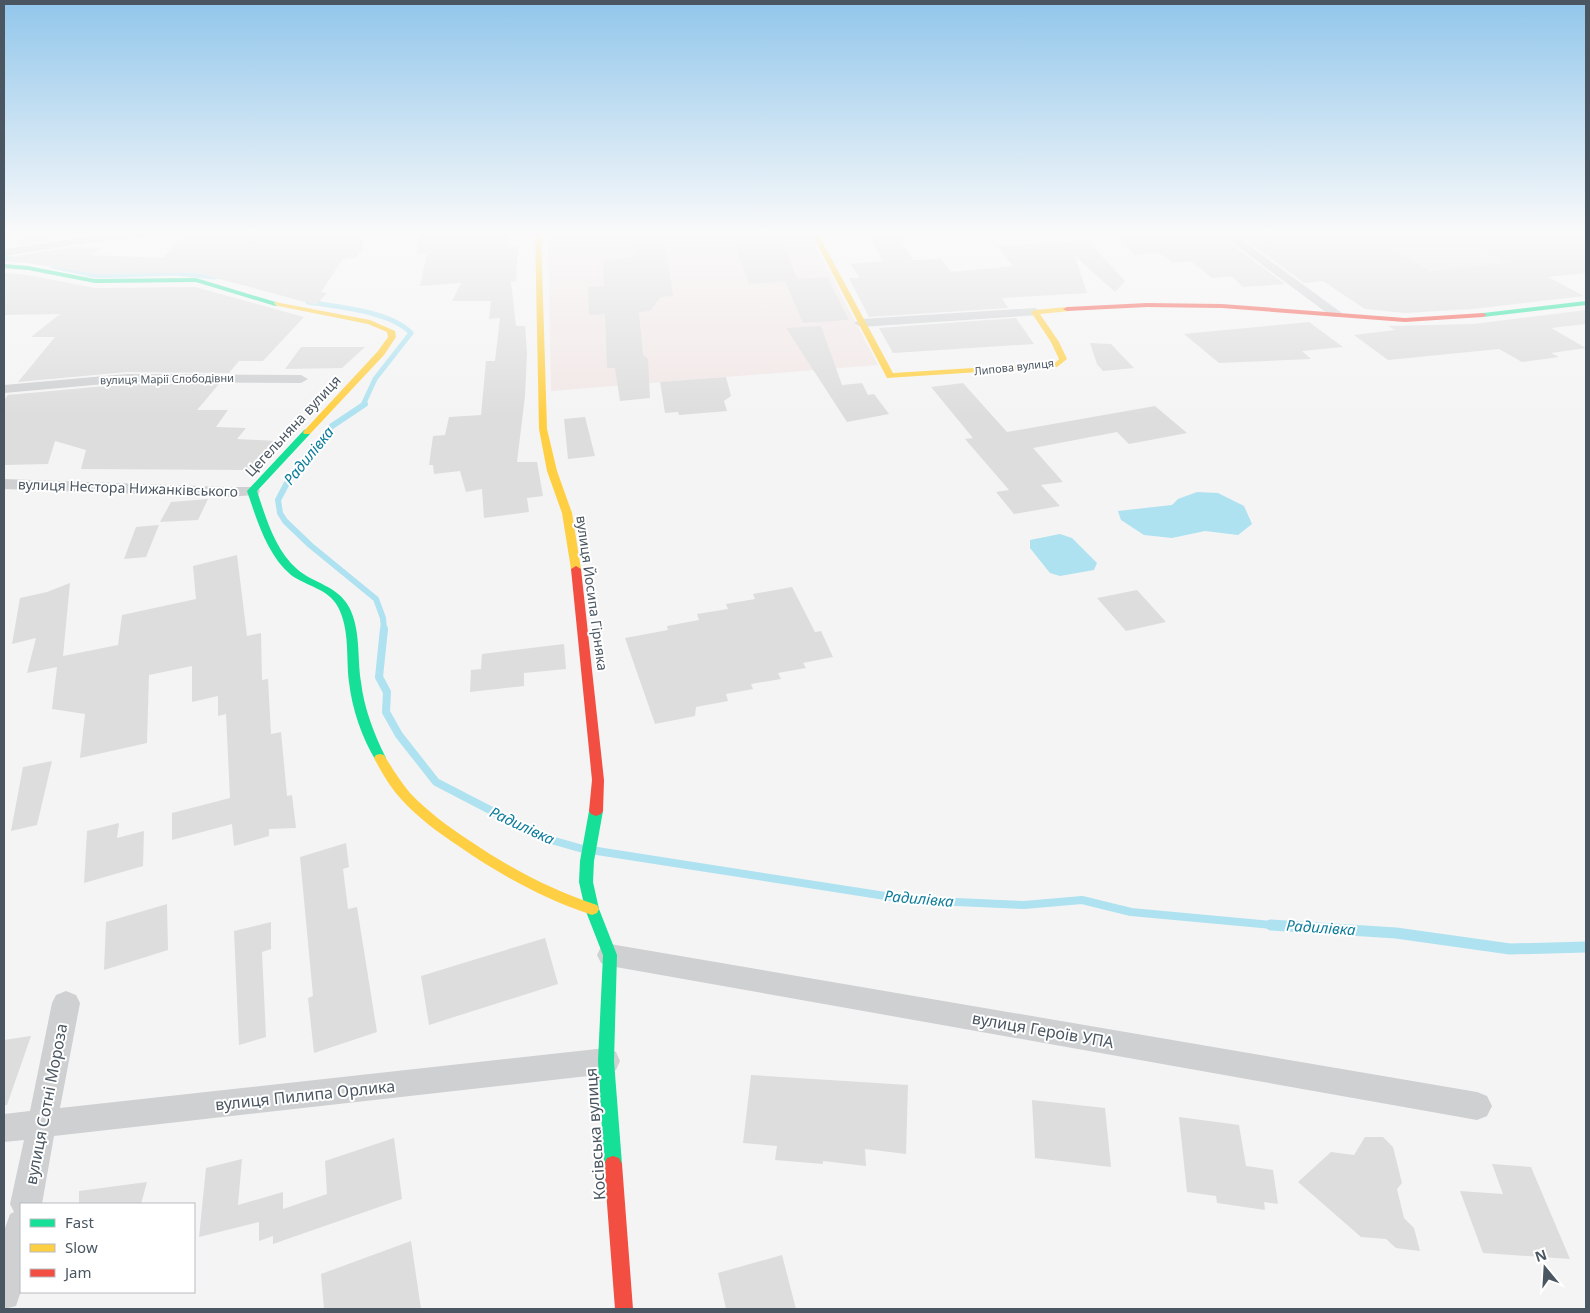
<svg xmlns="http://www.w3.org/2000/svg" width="1590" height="1313" font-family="'Noto Sans',sans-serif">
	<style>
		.education { fill: #e6e5e6 }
		.medical { fill: #f1e7e6 }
		.water { fill: #aee2f0 }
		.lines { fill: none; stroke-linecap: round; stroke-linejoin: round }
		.stream-far3 { stroke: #aee2f0; stroke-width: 5 }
		.stream-far2 { stroke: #aee2f0; stroke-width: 6 }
		.stream-far1 { stroke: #aee2f0; stroke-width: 8 }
		.stream { stroke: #aee2f0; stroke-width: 11 }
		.building { fill: #ddddde }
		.street { fill: #ced0d2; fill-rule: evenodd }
		.fast { fill: #16e098; fill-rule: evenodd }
		.slow { fill: #ffcf43; fill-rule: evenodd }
		.jam { fill: #f24e42; fill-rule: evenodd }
		.labels { text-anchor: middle; stroke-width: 4; stroke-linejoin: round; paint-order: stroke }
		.far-street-label { font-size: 11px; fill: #4a5661; stroke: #fff }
		.street-label { font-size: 14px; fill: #4a5661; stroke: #fff }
		.water-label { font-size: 15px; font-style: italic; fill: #0c7c9b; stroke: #fff }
		.near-street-label { font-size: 16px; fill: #4a5661; stroke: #fff }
	</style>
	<rect width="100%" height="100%" fill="#f4f4f4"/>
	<path class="education" d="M 1357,232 L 1586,232 L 1586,257 L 1422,274 Z"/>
	<path class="medical" d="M 548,232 L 808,232 L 878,365 L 551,391 Z"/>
	<path class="water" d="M 1197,492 L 1218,493 L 1244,506 L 1252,524 L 1238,535 L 1205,531 L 1172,538 L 1144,535 L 1121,520 L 1118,511 L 1172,505 L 1178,499 Z
		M 1060,534 L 1072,538 L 1097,563 L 1094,570 L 1060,576 L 1050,573 L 1030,548 L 1030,540 Z"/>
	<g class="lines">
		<path class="stream-far3" d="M 4,258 L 19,260
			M 53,266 L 98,276 L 174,273 L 215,277
			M 308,302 C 338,307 390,311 411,333 L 375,379 L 363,405"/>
		<path class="stream-far2" d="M 365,404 L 332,426 L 287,483 L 278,500 L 280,513 L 285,521 L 310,545 L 376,599 L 383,618 L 384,630"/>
		<path class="stream-far1" d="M 384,629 L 379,677 L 387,692 L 386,712 L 399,735 L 436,782 L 544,838 L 583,849
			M 597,851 L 911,900 L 1024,905 L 1082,900 L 1131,912 L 1284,926"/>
		<path class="stream" d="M 1271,925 L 1396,933 L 1510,949 L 1586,947"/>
	</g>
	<path class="building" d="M 24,232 L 51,232 L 47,241 L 17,245 Z
		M 247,232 L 363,232 L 363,252 L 358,252 L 357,257 L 343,259 L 321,292 L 327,293 L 316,305 L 197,273 L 95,274 L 9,260 L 10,257 L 71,247 L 101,248 L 91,255 L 162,258 L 183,237 L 236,237 Z
		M 419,232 L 509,232 L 508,247 L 518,246 L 516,281 L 511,282 L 516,326 L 525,326 L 527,353 L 525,396 L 517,462 L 537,462 L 543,496 L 527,498 L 529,512 L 484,518 L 482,489 L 466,492 L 460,471 L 434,474 L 433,465 L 429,465 L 433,436 L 445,435 L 449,417 L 481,415 L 486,361 L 495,361 L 500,318 L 489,319 L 491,301 L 452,301 L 461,283 L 420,286 L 427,253 L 418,254 Z
		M 638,232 L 663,232 L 673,296 L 661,297 L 650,311 L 639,312 L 643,355 L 648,359 L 650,398 L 620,401 L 615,368 L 607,368 L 605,314 L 589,315 L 588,287 L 604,286 L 603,261 L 636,256 L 635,246 L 639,246 Z
		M 730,232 L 779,232 L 797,279 L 827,277 L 849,320 L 803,323 L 785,281 L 749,284 Z
		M 1115,232 L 1207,232 L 1207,238 L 1222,237 L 1285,284 L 1243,287 L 1231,276 L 1212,278 L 1191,261 L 1173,263 L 1158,252 L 1134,255 Z
		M 1298,232 L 1361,232 L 1430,271 L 1506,263 L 1452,232 L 1586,232 L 1586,273 L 1548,277 L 1584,296 L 1473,309 L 1405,313 L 1365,309 L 1323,281 L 1304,283 L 1240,236 Z
		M 899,236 L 913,260 L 941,259 L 951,272 L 1013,266 L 997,246 L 1088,241 L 1125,281 L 1115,292 L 1075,256 L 1087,293 L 1002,298 L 1008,308 L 869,317 L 849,278 L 860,278 L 850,264 L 883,261 L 870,238 Z
		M 4,273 L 28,275 L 95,288 L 195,287 L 304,317 L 263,361 L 239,361 L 229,373 L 127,372 L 18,382 L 55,337 L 31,337 L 60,314 L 4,315 Z
		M 1586,310 L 1586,324 L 1551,328 L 1586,348 L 1551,353 L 1559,357 L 1522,362 L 1499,349 L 1388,360 L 1354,335 L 1395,330 L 1388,326 L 1473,324 Z
		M 1016,318 L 1034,344 L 893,353 L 879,328 Z
		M 1309,322 L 1343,347 L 1302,351 L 1311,359 L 1219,363 L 1184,334 Z
		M 821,326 L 842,385 L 862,383 L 868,395 L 874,394 L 889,414 L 847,422 L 786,328 Z
		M 1090,343 L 1111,344 L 1134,368 L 1103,371 L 1097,364 Z
		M 301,347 L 365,347 L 342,368 L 285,369 Z
		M 726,377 L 731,396 L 724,401 L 727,411 L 679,415 L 678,412 L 665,413 L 660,382 Z
		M 963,383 L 1007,432 L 1155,406 L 1187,433 L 1129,444 L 1117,432 L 1033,448 L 1063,482 L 1041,485 L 1060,506 L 1014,514 L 996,492 L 1009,490 L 965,439 L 973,438 L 931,387 Z
		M 127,384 L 219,384 L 197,410 L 228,410 L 216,427 L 246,428 L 237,439 L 277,441 L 251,470 L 81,469 L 86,450 L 55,441 L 48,464 L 4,465 L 4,400 L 8,395 Z
		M 585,417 L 595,456 L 568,459 L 564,419 Z
		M 208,499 L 198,520 L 160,522 L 171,502 Z
		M 159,525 L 146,557 L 124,559 L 136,527 Z
		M 237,555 L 247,636 L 261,633 L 262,680 L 268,679 L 271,734 L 281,732 L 287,796 L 292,795 L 296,828 L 269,829 L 269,836 L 234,846 L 232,824 L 172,840 L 172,813 L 230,798 L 226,714 L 218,716 L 218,696 L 192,702 L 192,666 L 149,675 L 147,743 L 80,758 L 85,714 L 52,709 L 57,667 L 27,673 L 36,638 L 12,644 L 20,598 L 47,592 L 70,583 L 63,656 L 118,645 L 122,615 L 196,599 L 193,566 Z
		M 792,587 L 815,632 L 821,631 L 833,657 L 803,663 L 806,668 L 778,673 L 781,679 L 751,684 L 753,689 L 726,694 L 728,701 L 696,707 L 695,716 L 655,724 L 625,638 L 668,630 L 667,626 L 699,620 L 697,614 L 728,609 L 726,604 L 755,599 L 753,594 Z
		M 1137,590 L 1166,622 L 1126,631 L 1097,598 Z
		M 564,644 L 566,669 L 524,673 L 524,686 L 470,692 L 471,670 L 481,669 L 482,654 Z
		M 52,761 L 37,825 L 11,831 L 23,767 Z
		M 119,823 L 117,838 L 144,831 L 143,866 L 84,883 L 87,831 Z
		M 346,843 L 349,867 L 343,869 L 348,909 L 357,907 L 377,1032 L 314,1053 L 308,998 L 313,996 L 300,857 Z
		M 167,904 L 168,950 L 104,970 L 106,922 Z
		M 271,922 L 271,949 L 262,952 L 266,1037 L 239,1045 L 234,931 Z
		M 545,938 L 558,984 L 429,1025 L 421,976 Z
		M 31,1036 L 7,1105 L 4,1105 L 4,1040 Z
		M 751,1075 L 908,1085 L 906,1154 L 865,1149 L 866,1166 L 823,1161 L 823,1164 L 775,1160 L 777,1146 L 743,1143 Z
		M 1032,1100 L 1105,1108 L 1111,1167 L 1035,1158 Z
		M 1179,1117 L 1239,1125 L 1246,1166 L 1273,1170 L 1278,1204 L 1264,1202 L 1265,1210 L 1217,1203 L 1216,1196 L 1187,1192 Z
		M 1365,1137 L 1383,1137 L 1393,1147 L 1402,1183 L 1397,1189 L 1404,1218 L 1414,1228 L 1420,1251 L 1396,1248 L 1386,1239 L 1361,1237 L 1298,1182 L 1331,1152 L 1354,1155 Z
		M 394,1138 L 402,1199 L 273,1244 L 273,1236 L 259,1241 L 259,1222 L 199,1237 L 206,1168 L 242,1159 L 238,1205 L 283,1192 L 283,1209 L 327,1194 L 325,1161 Z
		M 1492,1164 L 1531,1167 L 1570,1259 L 1483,1253 L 1460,1191 L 1503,1194 Z
		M 147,1182 L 141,1204 L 79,1204 L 79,1191 Z
		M 411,1241 L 421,1309 L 324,1309 L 321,1274 Z
		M 782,1255 L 796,1309 L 726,1309 L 718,1273 Z"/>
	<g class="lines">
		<path class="street" d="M 130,232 L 176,232 L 171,235 L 86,243 L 4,256 L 4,249 L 86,237 Z
			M 1218,232 L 1231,232 L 1342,313 L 1336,317 L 1331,316 Z
			M 1035,308 L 1041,312 L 1040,315 L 861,327 L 854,323 L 861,319 Z
			M 127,374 L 301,375 L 308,379 L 301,383 L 127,382 L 4,393 L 4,385 Z
			M 4,479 L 225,487 L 258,487 L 260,491 L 258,495 L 225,497 L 4,489 Z
			M 610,944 L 1477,1092 L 1487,1096 L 1492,1106 L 1487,1116 L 1477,1120 L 610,966 L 601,963 L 597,955 L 601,947 Z
			M 66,991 L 76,995 L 80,1003 L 60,1108 L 606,1048 L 616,1052 L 620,1061 L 616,1070 L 606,1074 L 54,1136 L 42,1204 L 21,1204 L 21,1291 L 16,1306 L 4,1309 L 4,1231 L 10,1214 L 14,1212 L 10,1204 L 24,1140 L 4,1142 L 4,1114 L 30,1111 L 52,1003 L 56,995 Z"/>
		<path class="fast" d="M 4,264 L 28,266 L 95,279 L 196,278 L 282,304 L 275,306 L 196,282 L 95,283 L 28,270 L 4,268 Z
			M 1586,301 L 1586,305 L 1483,317 L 1479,315 L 1483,313 Z
			M 307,429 L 310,430 L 310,434 L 257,491 C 266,518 275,550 297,569 C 314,584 337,585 349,607 C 361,630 357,657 361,682 C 364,708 374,734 386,758 L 384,761 L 376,761 C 362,738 352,709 349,682 C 346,657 350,630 338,607 C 329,589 306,586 291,575 C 267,555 257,520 247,491 L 304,430 Z
			M 596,806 L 601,808 L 603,811 L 594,861 L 593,882 L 599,909 L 617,955 L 614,1061 L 622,1164 L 619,1170 L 613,1172 L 607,1170 L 604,1164 L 598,1061 L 603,955 L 585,909 L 579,882 L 580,861 L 589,811 L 591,808 Z"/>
		<path class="slow" d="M 535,232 L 541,232 L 547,429 L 557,471 L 572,513 L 581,569 L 576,572 L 571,569 L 562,513 L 547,471 L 539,429 Z
			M 811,232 L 817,232 L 893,373 L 1055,363 L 1059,359 L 1051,342 L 1031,312 L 1035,310 L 1067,307 L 1071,309 L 1070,311 L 1040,314 L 1059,342 L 1067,359 L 1057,367 L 887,378 Z
			M 275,302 L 370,320 L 395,331 L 396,337 L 384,355 L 310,434 L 304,434 L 303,432 L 378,351 L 388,337 L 387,332 L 368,324 L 278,306 L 274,304 Z
			M 380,754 L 384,755 C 392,768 400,781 410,793 C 428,812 449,827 470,841 C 510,868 551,890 597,905 L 599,909 L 597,913 L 592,915 C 544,899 502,876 460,847 C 439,833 418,818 401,799 C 390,787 382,773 374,758 L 376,755 Z"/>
		<path class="jam" d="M 1147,303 L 1222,304 L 1405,318 L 1483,313 L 1487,315 L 1483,317 L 1405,322 L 1222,308 L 1147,307 L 1067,311 L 1063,309 L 1067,307 Z
			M 576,566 L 581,569 L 604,780 L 603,811 L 601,814 L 596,816 L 591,814 L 589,811 L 592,780 L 571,569 Z
			M 613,1156 L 619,1158 L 622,1164 L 633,1309 L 615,1309 L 604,1164 L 607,1158 Z"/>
	</g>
	<linearGradient id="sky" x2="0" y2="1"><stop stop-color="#91c6eb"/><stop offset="0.56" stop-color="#fafafa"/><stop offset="1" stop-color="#fafafa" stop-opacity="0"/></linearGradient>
	<rect width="1590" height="416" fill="url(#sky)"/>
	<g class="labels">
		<g class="far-street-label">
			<text transform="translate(1014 367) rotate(-6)" y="4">Липова вулиця</text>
			<text transform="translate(167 379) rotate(-1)" y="4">вулиця Марії Слободівни</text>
		</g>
		<g class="street-label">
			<text transform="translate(293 426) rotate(-47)" y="5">Цегельняна вулиця</text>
			<text transform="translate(128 488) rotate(2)" y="5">вулиця Нестора Нижанківського</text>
			<text transform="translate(592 593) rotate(82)" y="5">вулиця Йосипа Гірняка</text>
		</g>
		<g class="water-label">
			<text transform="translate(309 456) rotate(-51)" y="5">Радилівка</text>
			<text transform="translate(522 826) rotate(25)" y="5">Радилівка</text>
			<text transform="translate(919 899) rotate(5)" y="5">Радилівка</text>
			<text transform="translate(1321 928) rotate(4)" y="5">Радилівка</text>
		</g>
		<g class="near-street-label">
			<text transform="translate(1043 1030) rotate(10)" y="6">вулиця Героїв УПА</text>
			<text transform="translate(305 1095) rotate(-6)" y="6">вулиця Пилипа Орлика</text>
			<text transform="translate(46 1104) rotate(-79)" y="6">вулиця Сотні Мороза</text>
			<text transform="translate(595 1134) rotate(-94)" y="6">Косівська вулиця</text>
		</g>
	</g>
	<rect width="1590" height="1313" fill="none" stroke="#4a5661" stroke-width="10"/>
	<rect x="20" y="1203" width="175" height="90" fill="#ffffff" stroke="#b7bbc0"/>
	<rect x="30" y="1219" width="25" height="8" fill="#16e098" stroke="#b7bbc0"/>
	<text x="65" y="1228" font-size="15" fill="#4a5661">Fast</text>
	<rect x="30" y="1244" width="25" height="8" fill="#ffcf43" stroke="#b7bbc0"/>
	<text x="65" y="1253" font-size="15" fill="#4a5661">Slow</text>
	<rect x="30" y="1269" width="25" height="8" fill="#f24e42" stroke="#b7bbc0"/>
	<text x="65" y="1278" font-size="15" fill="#4a5661">Jam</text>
	<g transform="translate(1545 1268) rotate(342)" stroke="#ffffff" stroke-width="4" paint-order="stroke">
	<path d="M0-4L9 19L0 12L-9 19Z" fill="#4a5661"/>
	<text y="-8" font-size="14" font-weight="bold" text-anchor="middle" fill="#4a5661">N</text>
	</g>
</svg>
